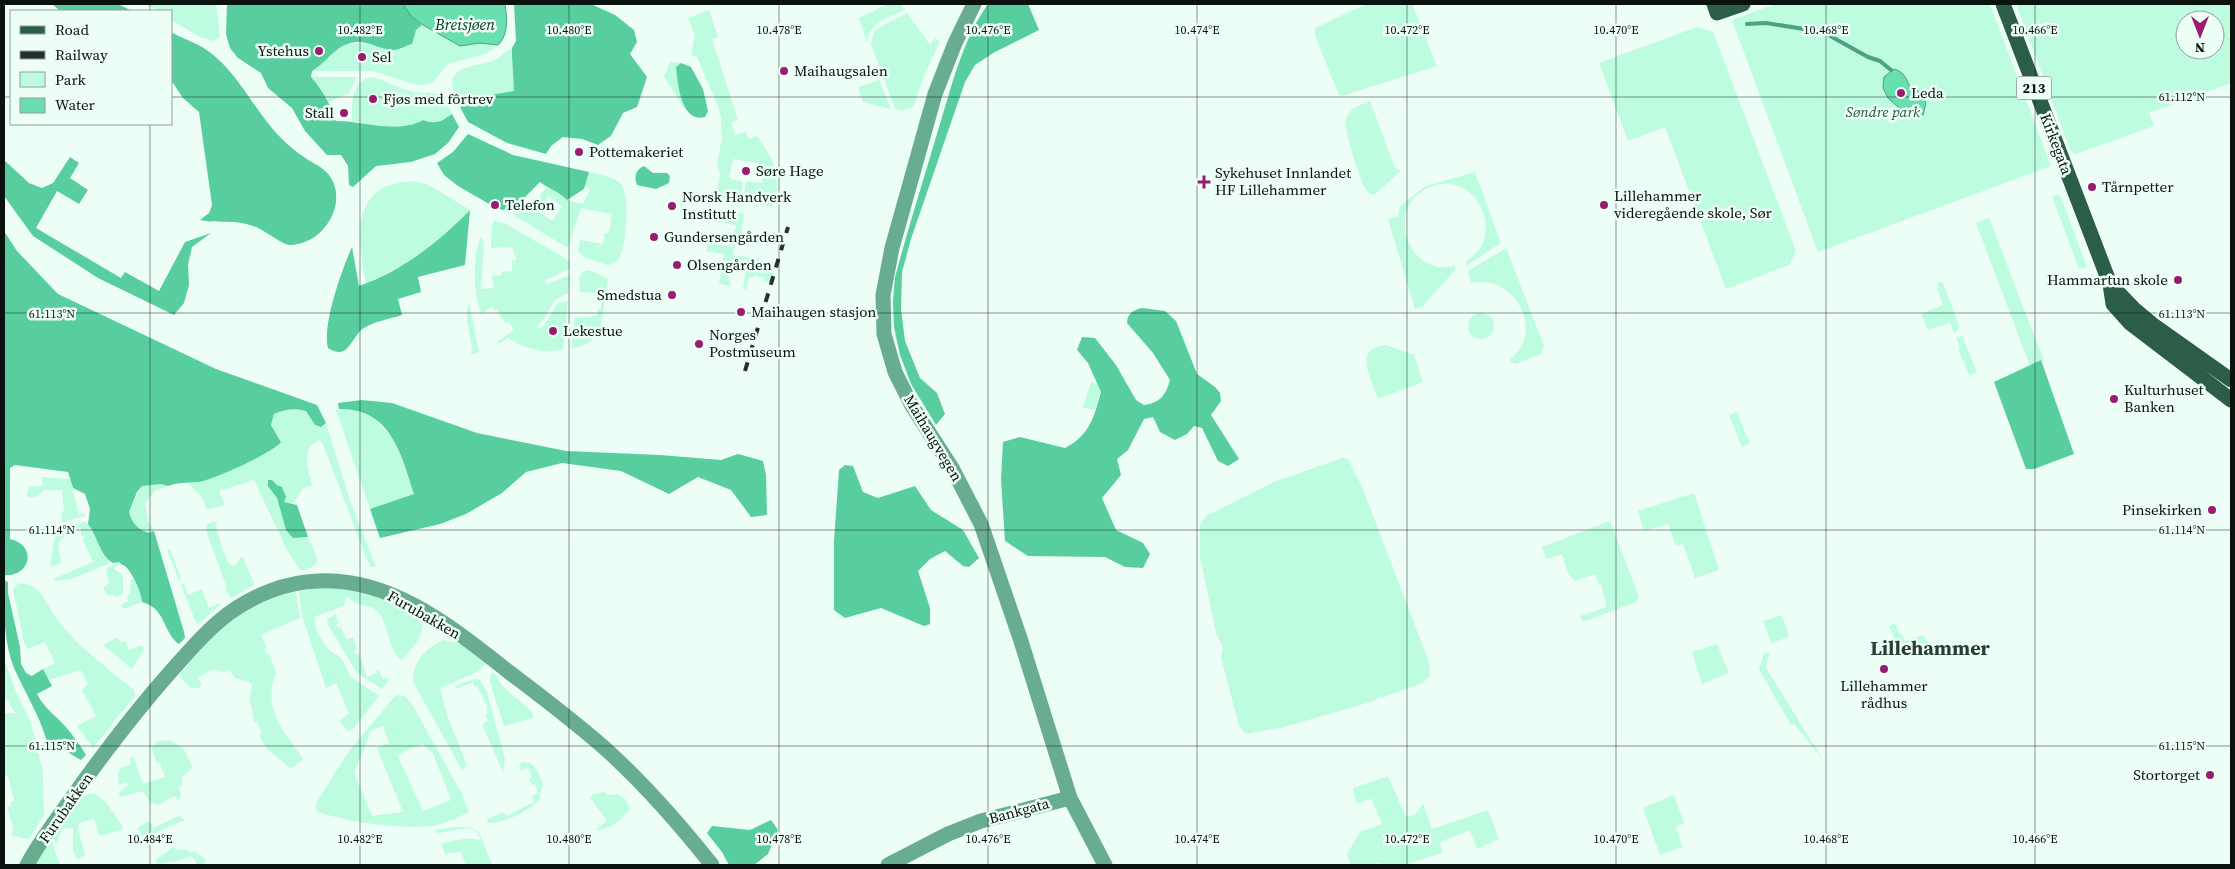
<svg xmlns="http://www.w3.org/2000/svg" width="2235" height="869" font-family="'Source Serif 4',serif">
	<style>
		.green { fill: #bdfcdf; fill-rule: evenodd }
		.forest { fill: #58ce9f }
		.water { fill: #69deae; stroke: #4ca17e }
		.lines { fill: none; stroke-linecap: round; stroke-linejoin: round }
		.stream { stroke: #4ca17e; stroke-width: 4 }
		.minor { stroke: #68ad8f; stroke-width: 15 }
		.major { stroke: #2c5d48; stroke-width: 15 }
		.rail { stroke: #27312c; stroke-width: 4; stroke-dasharray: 9 9; stroke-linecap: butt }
		.ticks { fill: none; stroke: #0a120e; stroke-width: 1; stroke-opacity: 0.45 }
		.poi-dot { fill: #991b72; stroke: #ecfef5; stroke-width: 2 }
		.labels { text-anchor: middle; stroke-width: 5; stroke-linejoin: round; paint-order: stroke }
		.shield { fill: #ecfef5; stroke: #4e5953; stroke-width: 1 }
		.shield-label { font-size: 14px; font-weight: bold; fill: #0a120e }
		.poi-label { font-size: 15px; fill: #0a120e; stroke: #ecfef5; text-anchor: start }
		.park-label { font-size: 15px; font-style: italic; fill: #275743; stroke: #ecfef5 }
		.street-label { font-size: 15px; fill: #0a120e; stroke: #ecfef5 }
		.water-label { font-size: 16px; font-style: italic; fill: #013725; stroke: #ecfef5 }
		.district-label { font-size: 20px; font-weight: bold; fill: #2a3c33; stroke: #ecfef5 }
		.ticks-label { font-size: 12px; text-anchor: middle; fill: #0a120e; stroke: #ecfef5; stroke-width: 5; stroke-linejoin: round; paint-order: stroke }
	</style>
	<rect width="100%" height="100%" fill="#ecfef5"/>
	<path class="green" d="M 145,4 L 216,4 L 220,37 L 213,41 L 202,38 L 171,20 L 171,11 L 158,11 Z
		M 884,4 L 900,4 L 905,10 C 887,18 869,22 867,43 L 859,18 L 884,6 Z
		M 1366,4 L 1412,4 L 1437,66 L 1345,95 L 1339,95 L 1315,36 L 1315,28 Z
		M 1775,4 L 1990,4 L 2051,166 L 1818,252 L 1732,20 Z
		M 2016,4 L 2231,4 L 2231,83 L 2149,113 L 2154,126 L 2076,154 L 2071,152 ZM 2185,20 L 2215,20 L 2215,50 L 2185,50 Z
		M 709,10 L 718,37 L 712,39 L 738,120 L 731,122 L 735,135 L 746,132 L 749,139 L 757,136 C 776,164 777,166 777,200 L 771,206 L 743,203 L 746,182 L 762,183 L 764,164 L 733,159 L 729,178 L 743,182 L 740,202 L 721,198 L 717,193 L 720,173 L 717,166 L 722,137 L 721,119 L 719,109 L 697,57 L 691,55 L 695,35 L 688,18 Z
		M 907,13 L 930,45 L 935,38 L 940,42 L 923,78 L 914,106 L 902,111 L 895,109 L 871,44 L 875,30 Z
		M 422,25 L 460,46 L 480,43 L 498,45 L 486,54 L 448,64 L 433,82 L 424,85 L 413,84 L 373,71 L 312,71 C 325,64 323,61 333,52 C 350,37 374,44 394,50 Z
		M 1697,27 L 1713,32 L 1796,251 L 1789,265 L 1726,289 L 1665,127 L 1628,141 L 1599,63 Z
		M 512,48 L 514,92 L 472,98 L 460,107 C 441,67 460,70 492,61 C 499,59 505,52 512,48 Z
		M 670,62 L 681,63 L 676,67 L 679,88 L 686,111 L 664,77 Z
		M 311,77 L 357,77 L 349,93 L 329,102 L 321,88 Z
		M 373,77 C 385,81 396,87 407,90 C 431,97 441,85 452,114 C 442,121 436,124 423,120 C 403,131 374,125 352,121 C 352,104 351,79 373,77 Z
		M 879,80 L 891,109 L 863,102 L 858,87 Z
		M 1370,101 L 1395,168 L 1402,170 L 1374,195 C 1370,194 1367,192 1365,188 C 1360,179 1343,128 1346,119 C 1349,108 1361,105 1370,101 Z
		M 589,172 C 599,175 614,176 621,184 C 630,195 627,251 617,261 C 615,263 610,265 607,265 L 584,257 L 578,251 L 580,240 L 603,244 L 605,233 L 609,233 L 612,214 L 581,208 L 568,248 L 515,216 L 514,213 L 532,206 L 540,206 L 537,211 L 552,221 L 562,207 L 548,196 L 542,204 L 540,195 L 547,187 L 560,192 L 567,200 L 583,204 L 590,190 L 585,185 Z
		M 1475,172 L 1501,243 L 1466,266 L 1466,261 C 1508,237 1477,171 1433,186 C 1379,205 1411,281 1455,265 L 1456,269 L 1423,306 L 1415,309 L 1388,219 L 1398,217 L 1400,206 L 1426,186 Z
		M 411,181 L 427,184 L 470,210 L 442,239 L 406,263 L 366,284 C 358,239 348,185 411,181 Z
		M 2058,195 L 2061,197 L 2087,267 L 2079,269 L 2052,196 Z
		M 737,212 L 744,214 L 740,241 L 736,241 L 733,255 L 759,259 L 759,264 L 775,268 L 770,282 L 763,281 L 764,278 L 754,275 L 753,278 L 749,277 L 746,289 L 743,289 L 747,261 L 735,259 L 734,265 L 730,265 L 728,280 L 731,281 L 730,286 L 719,284 L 724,254 L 707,251 L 708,243 L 732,247 L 736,225 L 712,221 L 713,216 L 736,219 Z
		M 1989,218 L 2044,361 L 2030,366 L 1976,223 Z
		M 495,221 L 506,224 L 570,261 L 570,269 L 545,280 L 547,284 L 570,275 L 568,293 L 555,300 L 545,317 L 535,329 L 543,327 L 558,303 L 568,301 L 563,349 C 544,355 524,348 508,338 L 498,344 L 497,342 L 514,330 L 509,322 L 505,324 L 497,310 L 495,311 L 492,306 L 481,314 C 473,290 473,261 480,238 L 482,238 L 484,243 L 481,289 L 494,288 L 492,276 L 501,275 L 501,272 L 512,271 L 512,260 L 515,261 L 516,258 L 512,247 L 491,248 L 492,224 Z
		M 1506,248 L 1544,346 L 1541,354 L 1515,364 L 1511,362 L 1510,359 C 1545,334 1517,273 1471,283 L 1468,271 Z
		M 589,270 L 608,279 L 600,333 L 587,344 L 571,349 L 575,318 L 597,316 L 598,309 L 601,309 L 602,301 L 599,300 L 599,293 L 580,292 L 579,277 L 583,272 Z
		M 1937,282 L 1943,283 L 1960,328 L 1954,333 L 1950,323 L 1928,330 L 1921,314 L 1943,305 L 1937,288 L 1939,288 Z
		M 469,303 L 479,352 L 471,355 C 474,338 462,318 469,303 Z
		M1468 326a13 13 0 1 1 26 0a13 13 0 1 1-26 0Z
		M 1962,336 L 1977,372 L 1970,376 L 1958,350 L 1960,348 L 1956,337 Z
		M 1386,345 L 1414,355 L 1423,382 L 1378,399 C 1371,377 1352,349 1386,345 Z
		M 1091,382 L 1102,386 L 1095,410 L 1083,407 Z
		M 285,409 L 297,409 L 306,411 L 315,425 L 321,427 L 326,423 L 350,501 L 376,567 L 371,567 L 367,560 L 323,444 L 319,440 C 300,449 308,469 312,485 L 303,488 L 293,504 L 284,502 L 273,480 L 282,517 L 301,538 L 308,537 L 315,552 L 317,562 C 312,568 308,570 300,570 L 288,552 L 254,480 L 219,491 L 225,505 L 207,510 C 205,505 203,498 199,494 C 195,489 191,489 189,481 C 206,482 271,456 281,441 L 271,425 L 274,414 Z
		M 352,409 L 373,417 L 395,440 L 414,494 L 371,512 L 336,410 Z
		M 1737,412 L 1750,444 L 1742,447 L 1729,415 Z
		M 1342,458 L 1348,459 L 1363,489 L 1429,662 L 1430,676 L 1422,683 L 1381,698 L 1380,696 L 1374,701 L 1284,727 L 1246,734 L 1239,726 L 1221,657 L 1223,648 L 1216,633 L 1200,557 L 1200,525 L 1206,516 L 1274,482 Z
		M 42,477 L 70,479 L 79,515 L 84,513 L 85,516 L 62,522 L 62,512 L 64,512 L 62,490 L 44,490 L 34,498 L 27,496 L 28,489 L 30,487 L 42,486 Z
		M 161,484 L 168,486 L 155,491 L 145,503 L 148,521 L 154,531 L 149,534 C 138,530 132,523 129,512 L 142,486 Z
		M 1694,493 L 1719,570 L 1695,578 L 1683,544 L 1676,546 L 1668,524 L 1644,531 L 1638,511 Z
		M 213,521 L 216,523 C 218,539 223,548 228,563 L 235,566 L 242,556 L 254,583 L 254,585 L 231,598 L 226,591 L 226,585 L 206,531 L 207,525 Z
		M 1610,521 L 1639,597 L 1636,602 L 1583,622 L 1580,616 L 1607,607 L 1601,584 L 1599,584 L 1595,574 L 1574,581 L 1567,570 L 1562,554 L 1546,559 L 1542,547 Z
		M 84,522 C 97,526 101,550 109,561 L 108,564 L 71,579 L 55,581 L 53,579 L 93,562 L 83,540 L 85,538 L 84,535 L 81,536 L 81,527 L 68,533 L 58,543 L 61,563 L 50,567 L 55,534 Z
		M 170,549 L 181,579 L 179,580 L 181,584 L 184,584 L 188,595 L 202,589 L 209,608 L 219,603 L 220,605 L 197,625 L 167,550 Z
		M 119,561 L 120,564 L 114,568 L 116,571 L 121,573 L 123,578 L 123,594 L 115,597 L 114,594 L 108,596 L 103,588 L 109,583 L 106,569 Z
		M 131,579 L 134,579 L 142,596 L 142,602 L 124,609 L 121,605 L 128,601 L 127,597 L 130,593 Z
		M 19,583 C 43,584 46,606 59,622 C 79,648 109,669 134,690 L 135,696 L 130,702 L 93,748 L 77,726 L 96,716 L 82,690 L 88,684 L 81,670 L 49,680 L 43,669 L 55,663 L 45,642 L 28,649 L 24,642 L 13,589 Z
		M 319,588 C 363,588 385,597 422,618 C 426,635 412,648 402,660 C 388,651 389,626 379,613 C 371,603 356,608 349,597 L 346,597 L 344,606 L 314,617 L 317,632 L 327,648 L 341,658 L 351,677 L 379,696 L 352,730 L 348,731 L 339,721 L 349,713 L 336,683 L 326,688 L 302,616 L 299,591 Z
		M 296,592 L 300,618 L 261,635 L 267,648 L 265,649 L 266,654 L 269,654 L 276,672 C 262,711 283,728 303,759 L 291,769 L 267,749 L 259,735 L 262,734 L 257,721 L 254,722 L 251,703 L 249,704 L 252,686 L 250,682 L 235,678 L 229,670 L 222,672 L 214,669 L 198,677 L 202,685 L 198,688 L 191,688 L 179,676 C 214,633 240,604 296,592 Z
		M 336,614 L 339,623 L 336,624 L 338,628 L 341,627 L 346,639 L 353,638 L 357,650 L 354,651 L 356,655 L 359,654 L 367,677 L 377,673 L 376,669 L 379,670 L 382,678 L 390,679 L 382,689 L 357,673 L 328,625 L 327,619 Z
		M 1782,615 L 1789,637 L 1771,643 L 1763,621 Z
		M 1895,623 L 1899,634 L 1901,633 L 1905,641 L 1923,635 L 1930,646 L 1901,656 L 1889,626 Z
		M 118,637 L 120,643 L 125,641 L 129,650 L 142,645 L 144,650 L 132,669 L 103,645 Z
		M 444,640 L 460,643 L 485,661 L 486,664 L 477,672 L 440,688 L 447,715 L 467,765 L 462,770 L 413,682 C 412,663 427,646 444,640 Z
		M 1717,644 L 1729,673 L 1702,684 L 1692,652 Z
		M 1764,653 L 1771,654 L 1768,656 L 1766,668 L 1823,760 L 1794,724 L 1791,725 L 1759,669 Z
		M 4,664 L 6,664 L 15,689 L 31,723 L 43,772 L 44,815 L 29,839 L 12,836 L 13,828 L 7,807 L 11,806 L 11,802 L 14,800 L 8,776 L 4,776 L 4,713 L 15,713 L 7,699 L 4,699 Z
		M 493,672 C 498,675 498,681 502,685 C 512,696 525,703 533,714 L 533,718 L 504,726 L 490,682 L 491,674 Z
		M 476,679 L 480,680 L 487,692 L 505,759 L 503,772 L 482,724 L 488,721 L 486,715 L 488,714 L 486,708 L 488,707 L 477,686 L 475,687 L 473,682 L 456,689 L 455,687 L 462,683 Z
		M 396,695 L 405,696 L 413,706 L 461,792 L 469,812 C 459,817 448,822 437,825 C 406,831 348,822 318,812 L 316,808 L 317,802 L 348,752 ZM 383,726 L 389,743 L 377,748 L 403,812 L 372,816 L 354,773 L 371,731 ZM 422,744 L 433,753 L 451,800 L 423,811 L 397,755 Z
		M 168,740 C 183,745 188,753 192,768 L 182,777 L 183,784 L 179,789 L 181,795 L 180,798 L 177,800 L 175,796 L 173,797 L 156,806 L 155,803 L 151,804 L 143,791 L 120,797 L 119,793 L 129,784 L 125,782 L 119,786 L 118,774 L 121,768 L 129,765 L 131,762 L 130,758 L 133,756 L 143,784 L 165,777 L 160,763 L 157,764 L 151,747 L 158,741 Z
		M 523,762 C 536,762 537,772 543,782 L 539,800 C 530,811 500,825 487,823 L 488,819 L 502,812 L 507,816 L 534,802 L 532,796 L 538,793 L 535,784 L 532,785 L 529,779 L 532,777 L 528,768 L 521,770 L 519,764 Z
		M 1388,776 L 1406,817 L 1415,815 L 1423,804 L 1432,829 L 1488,810 L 1499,839 L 1477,849 L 1470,830 L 1440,842 L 1442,853 L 1410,863 L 1410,865 L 1381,865 L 1379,862 L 1370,865 L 1351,865 L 1347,854 L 1360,832 L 1382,824 L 1372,799 L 1356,803 L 1353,788 Z
		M 604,792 L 610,795 L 618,794 L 626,801 L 630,809 C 621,821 609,830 595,830 L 607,821 L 590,797 L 594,794 Z
		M 94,793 L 107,803 L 124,829 L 100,836 L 94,819 L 79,823 L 78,830 L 85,855 L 78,859 L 73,851 L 73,828 L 62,829 L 57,842 L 55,843 L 54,834 L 83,795 Z
		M 1674,795 L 1684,823 L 1676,827 L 1682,847 L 1660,855 L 1643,808 Z
		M 179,816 L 185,820 L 148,836 L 143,837 L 137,828 L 149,821 L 153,828 Z
		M 455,827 L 469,827 L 479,832 L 492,865 L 466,865 L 461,852 L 447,853 L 447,857 L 441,844 C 454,840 469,836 481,841 L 478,833 L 469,828 L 436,833 L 435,830 Z
		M 51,838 L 60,865 L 35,865 Z
		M 173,847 L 179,850 L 187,849 L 189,852 L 195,851 L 206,860 L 203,865 L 197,865 L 195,859 L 190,856 L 178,861 L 156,864 L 157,859 Z"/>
	<path class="forest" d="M 52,4 L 118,4 L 132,11 L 60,11 Z
		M 227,4 L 403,4 L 411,16 L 422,25 L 416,30 L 412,44 C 407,45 399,50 394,50 C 381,50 369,41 356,42 C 335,44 328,62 312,71 L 311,77 C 323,90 330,104 336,121 C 363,121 398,134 423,120 C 436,125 442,121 452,114 L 459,127 L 448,143 L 435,154 L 411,162 L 376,166 L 353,187 L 349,185 L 348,166 L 341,155 L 327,155 L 305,131 L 292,108 L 268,88 L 261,73 L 238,58 L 230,48 L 226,34 Z
		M 514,4 L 591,4 L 615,15 L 634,30 L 637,42 L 630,54 L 647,77 L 637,107 L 623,113 L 611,136 L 598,145 L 582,139 L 563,137 L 551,146 L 546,154 L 507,143 L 468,122 L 460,107 L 472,98 L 514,91 L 512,55 L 512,48 L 516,41 Z
		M 988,4 L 1028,4 L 1039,30 L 993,53 L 975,65 L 965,82 L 911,239 L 902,272 L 901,309 L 905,341 L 920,378 L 937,393 L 945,414 L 936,425 L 911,384 L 900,355 L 894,327 L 893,301 L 895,277 L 907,234 L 954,77 C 963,51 972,26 988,4 Z
		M 171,32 C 181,38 192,41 202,47 C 237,68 253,110 281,138 C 288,145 296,152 304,157 C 312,163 323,167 329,175 C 350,204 322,246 289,245 C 281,244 263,229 253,226 C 236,219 217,224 200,220 L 209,213 L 212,205 L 199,112 L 183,98 L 171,80 Z
		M 681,63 L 691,67 L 703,89 L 708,111 L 705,117 C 681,123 678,85 676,67 Z
		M 468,134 L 513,155 L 589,172 L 584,189 L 567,200 C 559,191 549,189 540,182 L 526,196 L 522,203 L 503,210 L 496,208 L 458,186 L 444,175 L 437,163 L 453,152 Z
		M 70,157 L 79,163 L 70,178 L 88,190 L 79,204 L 57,191 L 36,228 L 121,278 L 125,272 L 159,291 L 185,242 L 211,233 L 192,247 L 188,265 L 189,285 L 184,303 L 174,315 L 98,278 L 33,236 L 4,196 L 4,160 L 29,183 L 42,188 L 53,183 Z
		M 644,166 L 653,173 L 667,173 L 670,176 L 669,183 L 656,189 L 637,185 C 634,177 635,170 644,166 Z
		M 470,210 L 465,265 L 418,277 L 421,292 L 398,299 L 402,315 C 389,319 376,321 364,328 C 351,336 349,362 328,348 C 322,325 342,269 352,247 L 359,286 C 402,271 439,242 470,210 Z
		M 4,231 L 17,251 L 58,294 L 216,369 L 317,405 L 326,423 L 321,427 L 315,425 L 306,411 C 294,408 286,409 274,414 L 271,425 L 281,442 C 273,453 212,480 198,482 C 186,483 179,482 168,486 L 161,484 L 142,486 L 137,492 L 129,512 C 132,523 138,530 149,533 L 154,531 L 184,632 L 185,638 L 179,644 C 162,632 167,609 142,602 C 142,593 132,572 125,566 C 123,565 120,564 119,562 L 113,563 C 100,556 97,535 88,524 L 90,509 L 85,494 L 73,488 L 68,472 L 15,465 L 10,468 L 10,539 C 39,546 29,578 4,575 Z
		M 1142,308 L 1165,311 L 1176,321 L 1197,374 L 1215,387 L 1220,393 L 1221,401 L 1211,415 L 1239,459 L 1228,466 L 1218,461 L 1202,428 L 1194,426 L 1187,434 L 1175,440 L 1160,432 L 1153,417 L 1144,419 L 1128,450 L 1117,459 L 1121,475 L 1102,498 L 1116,530 L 1143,543 L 1150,554 L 1143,568 L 1125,567 L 1105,557 L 1028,556 L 1005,541 L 1001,480 L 1003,442 L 1020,437 L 1065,448 C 1090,435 1094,417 1101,392 L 1088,363 L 1077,350 L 1082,337 L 1095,338 L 1116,365 L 1136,400 L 1144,405 C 1160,403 1166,395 1170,380 L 1153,353 L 1127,323 C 1127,313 1134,310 1142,308 Z
		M 2041,360 L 2074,454 L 2034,469 L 2026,469 L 1994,382 Z
		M 362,400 L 392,403 L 477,433 L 566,451 L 660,455 L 721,460 L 738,454 L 763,461 L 766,475 L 767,515 L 751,517 L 731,490 L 698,477 L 669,494 L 621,471 L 562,463 L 526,472 L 502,493 L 466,514 L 440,524 L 380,538 L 370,509 L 414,494 C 401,454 391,408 339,409 L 338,403 Z
		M 845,465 L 853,466 L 863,492 L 878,498 L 915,486 L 931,510 L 963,530 L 979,558 L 969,567 L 963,566 L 945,551 L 930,559 L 918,571 L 930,608 L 930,624 L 924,626 L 881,608 L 845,618 L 834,610 L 834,541 L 839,470 Z
		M 268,480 L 272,480 L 277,485 L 282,487 L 286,497 L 284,502 L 297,505 L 308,537 L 293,538 L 286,530 L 277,498 L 268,486 Z
		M 4,580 L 8,582 L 8,593 L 20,647 L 21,664 L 26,673 L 32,676 L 43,669 L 52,686 L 37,694 C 44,708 55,715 65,726 C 73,735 80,745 86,755 L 81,760 L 62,749 L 49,749 C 42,719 26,695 14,668 C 3,640 4,609 4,580 Z
		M 771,820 L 778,830 L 768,854 L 754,865 L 729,865 L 722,852 L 707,833 L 712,826 L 750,830 Z"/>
	<path class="water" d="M 403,4 L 505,4 C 507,18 509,34 498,45 L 480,43 L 460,46 L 423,25 L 411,16 Z
		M 1894,69 C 1905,72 1906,79 1910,87 L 1920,92 L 1926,103 L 1923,115 L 1915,118 L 1908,116 L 1888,98 L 1883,88 L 1884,77 Z"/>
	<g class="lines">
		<path class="stream" d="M 1747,24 L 1766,23 L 1823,32 L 1868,57 L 1880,61 L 1891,70"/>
		<path class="minor" d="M 974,4 L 955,43 L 935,94 L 892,248 L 883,295 L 884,334 L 895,372 L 912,406 L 952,468 L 981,524 L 1020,638 L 1070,798 L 1105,865
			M 27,865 C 42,837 63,811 81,785 C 110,745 140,706 173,669 C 190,650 207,630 228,614 C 254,595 286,582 318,581 C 392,577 454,629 509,672 C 543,698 578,724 610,753 C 647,787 681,826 712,865
			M 888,865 L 948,834 L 981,821 L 1070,798"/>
		<path class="major" d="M 1714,4 L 1717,13 L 1743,4
			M 2003,4 L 2110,284 L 2113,304 L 2130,323 L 2231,400
			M 2110,284 L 2134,309 L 2152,324 L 2231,380"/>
		<path class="rail" d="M 745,371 L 788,227"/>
	</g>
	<path class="ticks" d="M 150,4 L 150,11M 360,4 L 360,865M 569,4 L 569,865M 779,4 L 779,865M 988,4 L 988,865M 1197,4 L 1197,865M 1407,4 L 1407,865M 1616,4 L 1616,865M 1826,4 L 1826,865M 2035,4 L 2035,865M 4,97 L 11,97M 171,97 L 2231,97M 150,124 L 150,865M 4,313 L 2231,313M 4,530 L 2231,530M 4,746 L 2231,746"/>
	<g class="poi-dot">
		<circle cx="319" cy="51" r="5"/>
		<circle cx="362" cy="57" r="5"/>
		<circle cx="784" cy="71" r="5"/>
		<circle cx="1901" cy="93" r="5"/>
		<circle cx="373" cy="99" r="5"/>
		<circle cx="344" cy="113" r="5"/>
		<circle cx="579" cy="152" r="5"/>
		<circle cx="746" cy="171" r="5"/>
		<path d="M1201.5 174.5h5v5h5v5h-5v5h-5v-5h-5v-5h5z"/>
		<circle cx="2092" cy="187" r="5"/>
		<circle cx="495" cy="205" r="5"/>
		<circle cx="1604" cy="205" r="5"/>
		<circle cx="672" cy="206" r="5"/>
		<circle cx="654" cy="237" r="5"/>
		<circle cx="677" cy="265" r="5"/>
		<circle cx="2178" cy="280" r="5"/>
		<circle cx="672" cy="295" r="5"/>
		<circle cx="741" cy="312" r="5"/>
		<circle cx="553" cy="331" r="5"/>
		<circle cx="699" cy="344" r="5"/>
		<circle cx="2114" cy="399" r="5"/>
		<circle cx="2212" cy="510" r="5"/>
		<circle cx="1884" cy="669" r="5"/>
		<circle cx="2210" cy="775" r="5"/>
	</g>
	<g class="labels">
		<rect class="shield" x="2016.5" y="76.5" width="35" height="23" rx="4"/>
		<g class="shield-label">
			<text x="2034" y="93">213</text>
		</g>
		<g class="poi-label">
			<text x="309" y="56" text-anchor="end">Ystehus</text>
			<text x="372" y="62">Sel</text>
			<text x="794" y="76">Maihaugsalen</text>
			<text x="1911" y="98">Leda</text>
			<text x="383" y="104">Fjøs med fôrtrev</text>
			<text x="334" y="118" text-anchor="end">Stall</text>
			<text x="589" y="157">Pottemakeriet</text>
			<text x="756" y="176">Søre Hage</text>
			<text x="1215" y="178">Sykehuset Innlandet<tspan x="1215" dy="17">HF Lillehammer</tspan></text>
			<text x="2102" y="192">Tårnpetter</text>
			<text x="1614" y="201">Lillehammer<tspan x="1614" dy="17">videregående skole, Sør</tspan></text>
			<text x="682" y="202">Norsk Handverk<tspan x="682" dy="17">Institutt</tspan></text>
			<text x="505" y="210">Telefon</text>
			<text x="664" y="242">Gundersengården</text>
			<text x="687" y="270">Olsengården</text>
			<text x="2168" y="285" text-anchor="end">Hammartun skole</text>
			<text x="662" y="300" text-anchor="end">Smedstua</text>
			<text x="751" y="317">Maihaugen stasjon</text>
			<text x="563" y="336">Lekestue</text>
			<text x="709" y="340">Norges<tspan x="709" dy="17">Postmuseum</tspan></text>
			<text x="2124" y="395">Kulturhuset<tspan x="2124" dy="17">Banken</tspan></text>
			<text x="2202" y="515" text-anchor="end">Pinsekirken</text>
			<text x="1884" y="691" text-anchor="middle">Lillehammer<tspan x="1884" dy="17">rådhus</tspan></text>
			<text x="2200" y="780" text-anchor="end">Stortorget</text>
		</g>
		<g class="park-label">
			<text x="1883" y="117">Søndre park</text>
		</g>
		<g class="street-label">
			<text transform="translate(2056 144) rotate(69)" y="5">Kirkegata</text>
			<text transform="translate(933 438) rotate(59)" y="5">Maihaugvegen</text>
			<text transform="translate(424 615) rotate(30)" y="5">Furubakken</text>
			<text transform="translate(66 808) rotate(-55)" y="5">Furubakken</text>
			<text transform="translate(1019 811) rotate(-15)" y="5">Bankgata</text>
		</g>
		<g class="water-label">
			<text x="465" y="30">Breisjøen</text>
		</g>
		<g class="district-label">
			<text x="1930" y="655">Lillehammer</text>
		</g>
	</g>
	<g class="ticks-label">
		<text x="360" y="34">10.482°E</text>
		<text x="569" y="34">10.480°E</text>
		<text x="779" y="34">10.478°E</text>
		<text x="988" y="34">10.476°E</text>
		<text x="1197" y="34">10.474°E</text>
		<text x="1407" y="34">10.472°E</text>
		<text x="1616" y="34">10.470°E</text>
		<text x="1826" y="34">10.468°E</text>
		<text x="2035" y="34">10.466°E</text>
		<text x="2182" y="101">61.112°N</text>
		<text x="2182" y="318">61.113°N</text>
		<text x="52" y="318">61.113°N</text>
		<text x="2182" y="534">61.114°N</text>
		<text x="52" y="534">61.114°N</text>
		<text x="2182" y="750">61.115°N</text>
		<text x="52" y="750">61.115°N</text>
		<text x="150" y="843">10.484°E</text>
		<text x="360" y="843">10.482°E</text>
		<text x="569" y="843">10.480°E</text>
		<text x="779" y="843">10.478°E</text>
		<text x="988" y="843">10.476°E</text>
		<text x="1197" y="843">10.474°E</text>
		<text x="1407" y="843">10.472°E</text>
		<text x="1616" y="843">10.470°E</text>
		<text x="1826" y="843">10.468°E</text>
		<text x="2035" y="843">10.466°E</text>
	</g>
	<rect width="2235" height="869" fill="none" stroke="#0a120e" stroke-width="10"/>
	<rect x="10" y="10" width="162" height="115" fill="#ecfef5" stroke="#92a099"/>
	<rect x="20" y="26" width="25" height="8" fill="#2c5d48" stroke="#92a099"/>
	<text x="55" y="35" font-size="15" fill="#0a120e">Road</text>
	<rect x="20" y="51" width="25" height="8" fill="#27312c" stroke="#92a099"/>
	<text x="55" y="60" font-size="15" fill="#0a120e">Railway</text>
	<rect x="20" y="72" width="25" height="15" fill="#bdfcdf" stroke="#92a099"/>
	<text x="55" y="85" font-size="15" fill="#0a120e">Park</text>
	<rect x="20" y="98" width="25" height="15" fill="#69deae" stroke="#92a099"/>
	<text x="55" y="110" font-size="15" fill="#0a120e">Water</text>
	<g transform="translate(2200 35) rotate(180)"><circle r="24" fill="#ecfef5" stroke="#92a099"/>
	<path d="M0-4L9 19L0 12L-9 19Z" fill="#991b72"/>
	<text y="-8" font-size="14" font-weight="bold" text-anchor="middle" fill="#0a120e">N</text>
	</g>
</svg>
